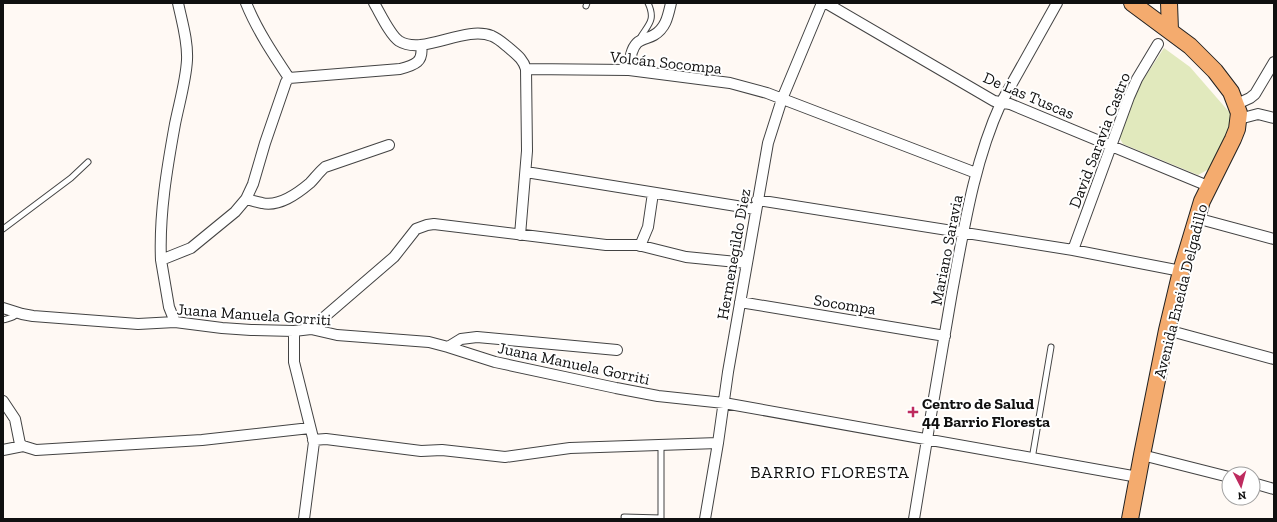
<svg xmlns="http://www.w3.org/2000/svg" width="1277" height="522" font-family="'Zilla Slab',serif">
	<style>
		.green { fill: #e1e9bd }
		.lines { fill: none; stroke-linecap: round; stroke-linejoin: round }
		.service-casing { stroke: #434343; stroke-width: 7 }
		.minor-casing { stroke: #434343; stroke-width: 12 }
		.primary-casing { stroke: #212121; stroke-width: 18 }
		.service { stroke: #fff; stroke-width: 5 }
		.minor { stroke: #fff; stroke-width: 10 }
		.primary { stroke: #f4ab6e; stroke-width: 16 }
		.poi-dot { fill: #be2b5f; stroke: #fff; stroke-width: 1.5 }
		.labels { text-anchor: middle; stroke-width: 4; stroke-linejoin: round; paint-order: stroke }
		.street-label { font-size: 16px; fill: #101010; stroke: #fff }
		.poi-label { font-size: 16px; font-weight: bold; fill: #101010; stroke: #fff; text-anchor: start }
		.neighbourhood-label { font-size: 17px; letter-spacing: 1px; fill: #101010; stroke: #fff }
	</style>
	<rect width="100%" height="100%" fill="#fff9f4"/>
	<path class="green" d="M 1164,48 L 1190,67 L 1230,113 L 1232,127 L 1211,168 L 1198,175 L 1123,144 L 1118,135 L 1139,86 Z"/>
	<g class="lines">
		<g class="service-casing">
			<path id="service" d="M 586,6 L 587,3
				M 639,40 C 646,26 657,22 648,3
				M 3,229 L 71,178 L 88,162
				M 3,320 C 9,318 15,318 17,313
				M 1032,459 L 1051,347
				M 624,517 L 661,518
				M 661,519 L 661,445"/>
		</g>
		<g class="minor-casing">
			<path id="minor" d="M 246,3 C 257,30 273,54 289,78
				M 374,3 C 380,13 390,35 399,41 C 423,56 464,25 492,36 C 499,39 504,44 509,48 C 517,55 523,59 526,69 L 629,70 L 730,83 L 767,93 L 976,173
				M 826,3 L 994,101 L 1010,104 L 1208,186
				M 629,70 C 630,62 630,50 637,43 C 641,39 649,38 654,35 C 666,28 668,16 671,3
				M 1237,104 L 1250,98 L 1255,94 L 1274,62
				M 1239,119 L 1258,114 L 1274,118
				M 526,172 L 755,209
				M 246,199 C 251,200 256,202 262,203 C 279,207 297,194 310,183 C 315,178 319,172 325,167 L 389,145
				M 757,200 L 1073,250 L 1181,271
				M 1196,218 L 1274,239
				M 520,235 L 527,151 L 526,69
				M 640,246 L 648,227 L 653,193
				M 1073,250 L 1129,97 L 1137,79 L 1158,44
				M 161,260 C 159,215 167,168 175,124 C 179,104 186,80 187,60 C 188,41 182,22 178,3
				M 740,302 L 945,336
				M 3,308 L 22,314 L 33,316 L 138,324 L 175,322 L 222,328 L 251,330 L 294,331 L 311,329 L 337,335 L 429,342 L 448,347 L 495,362 L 616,388 L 658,396 L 724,403 L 1138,477
				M 175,322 L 169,307 L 161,260 L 191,248 L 235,212 L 246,199 L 253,184 L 265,143 L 286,82 L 289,78 L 400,69 C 415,65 424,62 421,45
				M 319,330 L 322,319 L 394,257 L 416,229 L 427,225 L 434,224 L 606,245 L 638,245 L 686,257 L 747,263
				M 1167,330 L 1274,359
				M 294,331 L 294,362 L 314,442 L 304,519
				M 448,347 L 461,339 L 477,337 L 617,350
				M 3,401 L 15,419 L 20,444 L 23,446 L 36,450 L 202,440 L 310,428
				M 313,440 L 326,439 L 421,451 L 442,450 L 505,457 L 570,448 L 718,443
				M 3,450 L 23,446
				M 1142,455 L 1229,477
				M 1253,483 L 1274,489
				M 705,519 L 718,443 L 728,372 L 768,143 L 782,99 L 822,3
				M 914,519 C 926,443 939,368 952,292 C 964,228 974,162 1001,103 L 1057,3"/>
		</g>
		<g class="primary-casing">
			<path id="primary" d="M 1169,3 L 1170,30
				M 1130,519 L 1142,455 L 1167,330 L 1181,271 L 1202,201 L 1233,139 L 1237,129 L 1239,113 L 1231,92 L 1215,71 L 1190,46 L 1132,3"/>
		</g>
		<use href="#service" class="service"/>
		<use href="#minor" class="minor"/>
		<use href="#primary" class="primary"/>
	</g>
	<path class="poi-dot" d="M911 406h4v4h4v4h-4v4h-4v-4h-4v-4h4z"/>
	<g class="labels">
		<g class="street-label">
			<text transform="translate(666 62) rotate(6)" y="6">Volcán Socompa</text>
			<text transform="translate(1029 95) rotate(23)" y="6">De Las Tuscas</text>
			<text transform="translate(1099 140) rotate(-69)" y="6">David Saravia Castro</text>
			<text transform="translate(946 250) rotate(-79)" y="6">Mariano Saravia</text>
			<text transform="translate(733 254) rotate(-80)" y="6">Hermenegildo Diez</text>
			<text transform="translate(1180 291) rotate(-76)" y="6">Avenida Eneida Delgadillo</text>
			<text transform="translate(845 304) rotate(9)" y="6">Socompa</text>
			<text transform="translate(254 314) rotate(4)" y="6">Juana Manuela Gorriti</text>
			<text transform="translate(574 363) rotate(12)" y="6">Juana Manuela Gorriti</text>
		</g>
		<g class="poi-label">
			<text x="922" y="409">Centro de Salud<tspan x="922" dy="18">44 Barrio Floresta</tspan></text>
		</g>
		<g class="neighbourhood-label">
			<text x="830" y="478">BARRIO FLORESTA</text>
		</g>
	</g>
	<rect width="1277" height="522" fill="none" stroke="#101010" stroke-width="8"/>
	<g transform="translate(1241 486) rotate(174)"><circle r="19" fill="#ffffff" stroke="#9f9f9f"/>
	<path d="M0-3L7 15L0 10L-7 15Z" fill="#be2b5f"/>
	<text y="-6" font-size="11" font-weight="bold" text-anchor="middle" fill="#101010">N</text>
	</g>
</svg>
